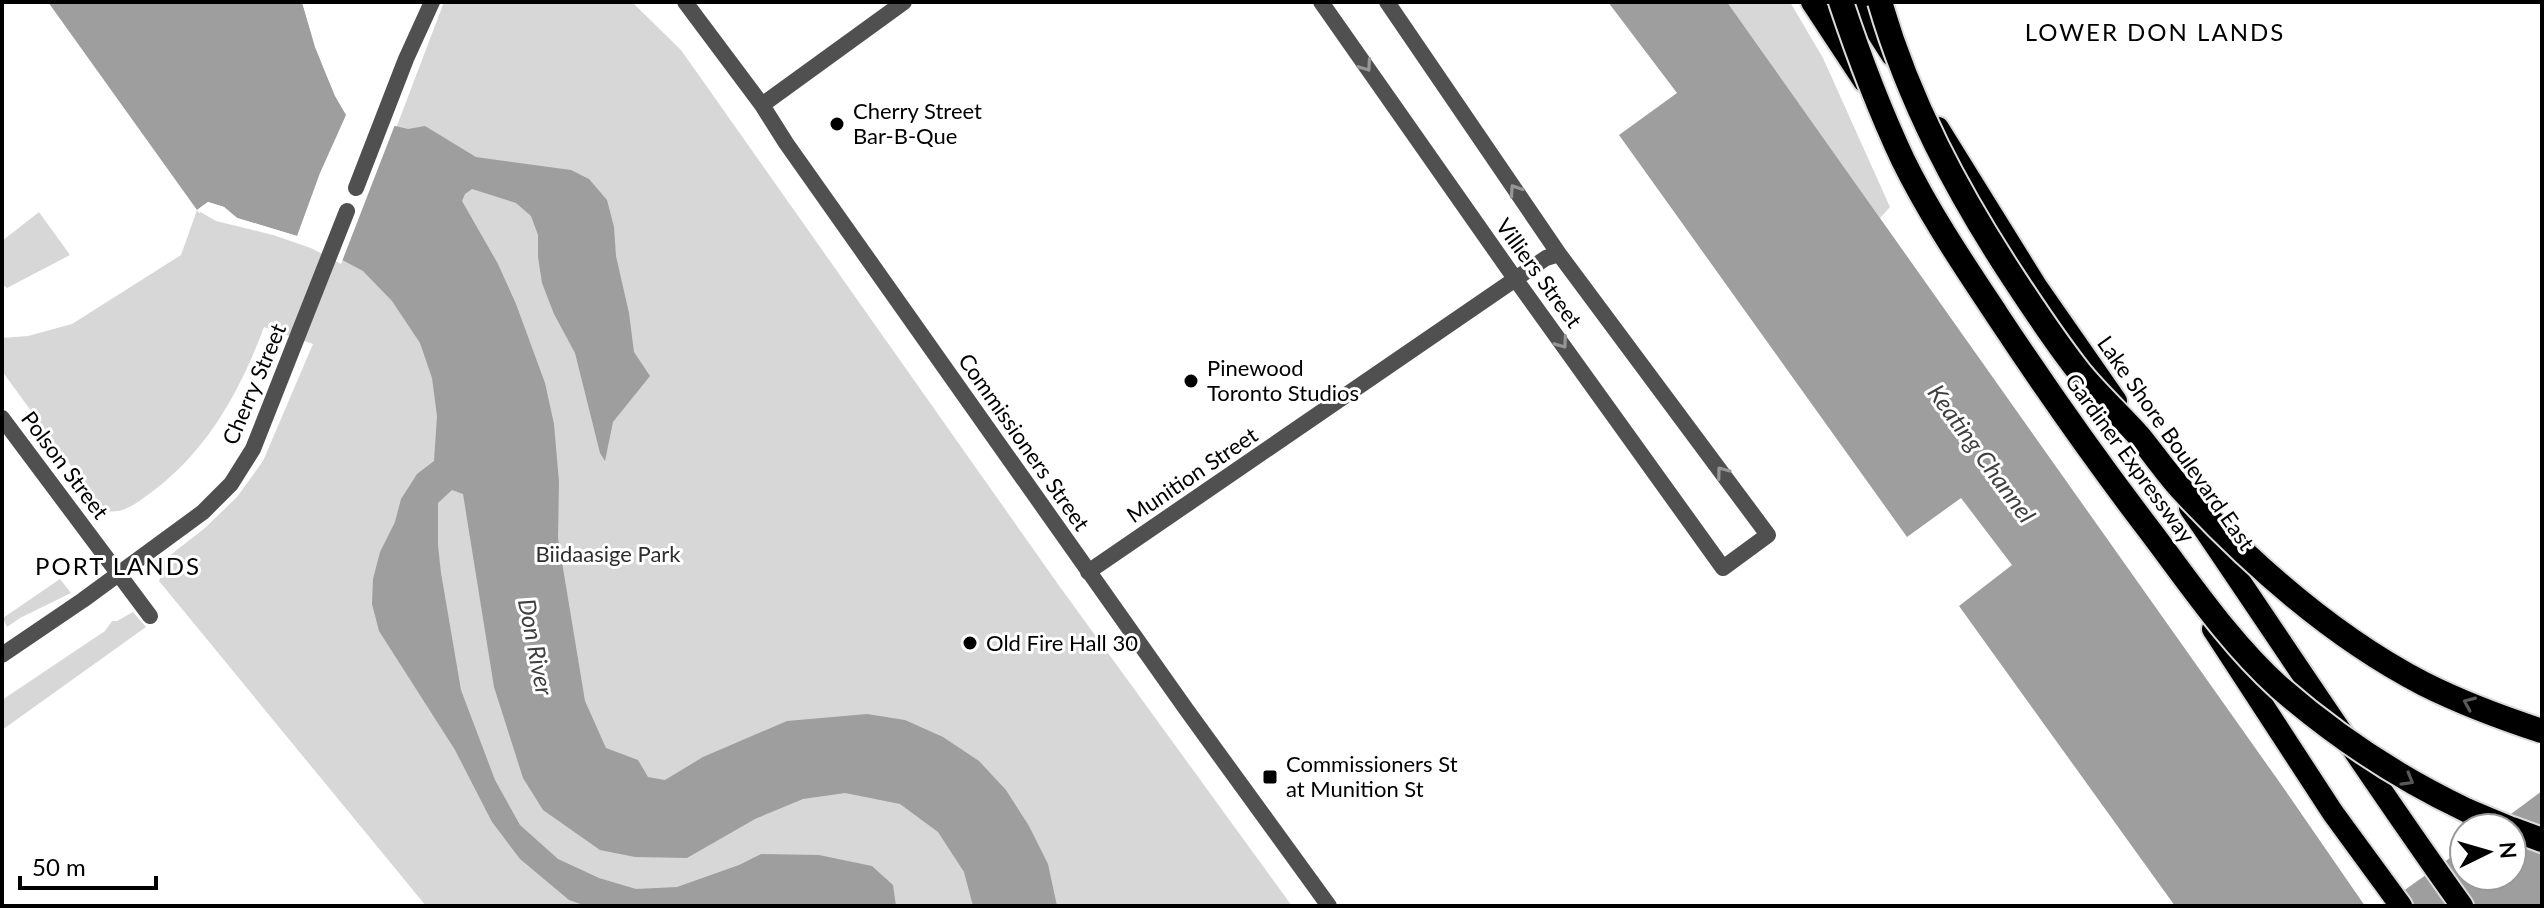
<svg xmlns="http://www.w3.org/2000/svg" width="2544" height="908" font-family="Lato,sans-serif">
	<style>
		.green { fill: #d7d7d7 }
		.water { fill: #9e9e9e }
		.pier { fill: #fff }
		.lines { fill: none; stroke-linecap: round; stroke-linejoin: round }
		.trunk-casing { stroke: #dbdbdb; stroke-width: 26 }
		.motorway-casing { stroke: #dbdbdb; stroke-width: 28 }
		.minor { stroke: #505050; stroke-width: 16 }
		.tertiary { stroke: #505050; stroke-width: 16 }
		.trunk { stroke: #000; stroke-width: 22 }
		.motorway { stroke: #000; stroke-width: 24 }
		.motorway-bridge-casing { stroke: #dbdbdb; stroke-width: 28; stroke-linecap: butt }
		.motorway-bridge { stroke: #000; stroke-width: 24 }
		.oneway { stroke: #969696 }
		.oneway2 { stroke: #595959 }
		.poi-dot { fill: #000; stroke: #fff; stroke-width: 3 }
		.labels { text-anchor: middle; stroke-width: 6; stroke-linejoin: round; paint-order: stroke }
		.poi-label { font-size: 22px; fill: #000; stroke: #fff; text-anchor: start }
		.street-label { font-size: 22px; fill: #000; stroke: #fff }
		.park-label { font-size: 22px; fill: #2e2e2e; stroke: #fff }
		.neighbourhood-label { font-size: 24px; letter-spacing: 2px; fill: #000; stroke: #fff }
		.water-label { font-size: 24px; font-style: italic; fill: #3f3f3f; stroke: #fff }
	</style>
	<rect width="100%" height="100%" fill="#fff"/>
	<path class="green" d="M 444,2 L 632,2 L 681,50 L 1060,587 L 1292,906 L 426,906 L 159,581 L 164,567 L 160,563 L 205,528 L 237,497 L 263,461 L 313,344 L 264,327 C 240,392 206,453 149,494 C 134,505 123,514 104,511 L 99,504 L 2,371 L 2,338 L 28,336 L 72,324 L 181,255 L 197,210 L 216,221 L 273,235 L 346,260 Z
		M 1727,2 L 1790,2 L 1823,58 L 1890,207 L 1880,218 Z
		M 39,212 L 70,255 L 7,288 L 2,284 L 2,241 Z
		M 60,579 L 71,593 L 20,618 L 7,627 L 3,618 Z
		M 133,612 L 146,627 L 2,730 L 2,700 L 105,631 L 112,621 L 117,621 Z"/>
	<path class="water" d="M 48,2 L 302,2 C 314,41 325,80 347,115 L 408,129 L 425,126 L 476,157 L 571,170 L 589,179 L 607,200 L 614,227 L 616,256 L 629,313 L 634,352 L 650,376 L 613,422 L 605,461 L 600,453 L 575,353 L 554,314 L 542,283 L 538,257 L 538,235 L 531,216 L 516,203 L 472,189 L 465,194 L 462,201 L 498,264 L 516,304 L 545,383 L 554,424 L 559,482 L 558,538 L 585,701 L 606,748 L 638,760 L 648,777 L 665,780 L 703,757 L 787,721 L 867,714 L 905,720 L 943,737 L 979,761 L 1006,790 L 1029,826 L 1048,864 L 1057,906 L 973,906 L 964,872 L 938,832 L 900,804 L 845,793 L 803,799 L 755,819 L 687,858 L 635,857 L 600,850 L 543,810 L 523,778 L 494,687 L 463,494 L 452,490 L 438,503 L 438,545 L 441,573 L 461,690 L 495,780 L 520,825 L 558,859 L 599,878 L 636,889 L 677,887 L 739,865 L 761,854 L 819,855 L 872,866 L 893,885 L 896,906 L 586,906 L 569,900 L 520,859 L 492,822 L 455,750 L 379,631 L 372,604 L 373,579 L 380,552 L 395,522 L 401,499 L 417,474 L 434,461 L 437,416 L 432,378 L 420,343 L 392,301 L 363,271 L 297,236 L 237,218 L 224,207 L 208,202 L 197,210 Z
		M 1608,2 L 1727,2 L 2285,790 L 2365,906 L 2175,906 L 1959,606 L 2012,565 L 1961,498 L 1907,537 L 1619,135 L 1677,93 Z
		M 2542,791 L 2542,906 L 2382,906 L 2464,848 L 2464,876 L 2512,876 L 2512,828 L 2492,828 Z"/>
	<path class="pier" d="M 302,2 L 307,2 L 319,45 L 338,94 L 349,111 L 396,122 L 341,264 L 296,240 L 236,222 L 222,210 L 209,206 L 199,213 L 197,210 L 208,202 L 224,207 L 237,218 L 297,236 L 320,173 L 346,115 L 335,96 L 315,47 Z"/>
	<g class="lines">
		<g class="trunk-casing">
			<path id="trunk" d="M 1812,2 L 1864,81
				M 1858,2 L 1892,55
				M 1938,128 L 2036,286 L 2116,401
				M 2190,508 C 2281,641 2368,775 2462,906
				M 2213,629 L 2333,813 L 2401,906"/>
		</g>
		<g class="motorway-casing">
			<path id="motorway" d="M 2466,810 L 2509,828
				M 2512,829 L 2542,840"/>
		</g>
		<path class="minor" d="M 2,418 L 150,616"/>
		<path class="tertiary" d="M 685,2 L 762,105 L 786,143 L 1186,709 L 1329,906
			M 1321,2 L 1516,280 L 1723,568 L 1768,535 L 1559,254 L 1387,2
			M 762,105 L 904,2
			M 356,188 L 406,59 L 432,2
			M 1088,572 L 1546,258 L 1559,254
			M 2,655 L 83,600 L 203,512 L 231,484 L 253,449 L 347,211"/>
		<use href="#trunk" class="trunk"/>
		<use href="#motorway" class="motorway"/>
		<g class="motorway-bridge-casing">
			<path id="motorway-bridge" d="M 1841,2 C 1859,56 1879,109 1903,160 C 1930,215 1964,265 1997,315 C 2044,386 2093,456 2144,523 C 2187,579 2227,640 2279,687 C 2335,736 2399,778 2466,810
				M 1880,2 C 1909,102 1957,192 2014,279 C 2035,311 2056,343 2080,373 C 2098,395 2119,414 2138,435 C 2154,454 2167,474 2184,492 C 2253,566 2333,637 2424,684 C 2462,703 2502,718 2542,731"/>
		</g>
		<use href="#motorway-bridge" class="motorway-bridge"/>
	</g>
	<defs><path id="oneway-chevron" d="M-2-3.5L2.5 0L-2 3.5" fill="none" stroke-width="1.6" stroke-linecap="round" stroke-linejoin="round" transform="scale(2)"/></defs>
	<g class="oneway">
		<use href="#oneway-chevron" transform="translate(1366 66) rotate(55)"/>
		<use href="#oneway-chevron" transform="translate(1515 190) rotate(-124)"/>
		<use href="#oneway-chevron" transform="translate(1562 343) rotate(54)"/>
		<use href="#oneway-chevron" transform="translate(1722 472) rotate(-127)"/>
	</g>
	<g class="oneway2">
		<use href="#oneway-chevron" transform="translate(2469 703) rotate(-157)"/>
		<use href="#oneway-chevron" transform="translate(2408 780) rotate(30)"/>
	</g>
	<g class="poi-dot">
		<circle cx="837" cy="124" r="8"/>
		<circle cx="1191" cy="381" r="8"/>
		<circle cx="970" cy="643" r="8"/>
		<rect x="1262" y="769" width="16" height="16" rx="4"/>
	</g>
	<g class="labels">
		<g class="poi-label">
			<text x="853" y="119">Cherry Street<tspan x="853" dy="25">Bar-B-Que</tspan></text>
			<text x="1207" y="376">Pinewood<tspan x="1207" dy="25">Toronto Studios</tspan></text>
			<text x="986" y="651">Old Fire Hall 30</text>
			<text x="1286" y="772">Commissioners St<tspan x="1286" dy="25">at Munition St</tspan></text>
		</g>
		<g class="street-label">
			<text transform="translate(1539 273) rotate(54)" y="8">Villiers Street</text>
			<text transform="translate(254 384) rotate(-67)" y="8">Cherry Street</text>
			<text transform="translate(1024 442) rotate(55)" y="8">Commissioners Street</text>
			<text transform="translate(2176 443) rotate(55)" y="8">Lake Shore Boulevard East</text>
			<text transform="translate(2130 458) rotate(54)" y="8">Gardiner Expressway</text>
			<text transform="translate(65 465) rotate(53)" y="8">Polson Street</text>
			<text transform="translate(1192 475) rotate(-34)" y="8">Munition Street</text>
		</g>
		<g class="park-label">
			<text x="608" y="562">Biidaasige Park</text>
		</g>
		<g class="neighbourhood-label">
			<text x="2155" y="41">LOWER DON LANDS</text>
			<text x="118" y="575">PORT LANDS</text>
		</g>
		<g class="water-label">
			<text transform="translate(1981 454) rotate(54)" y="8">Keating Channel</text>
			<text transform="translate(535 647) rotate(79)" y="8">Don River</text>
		</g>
	</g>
	<rect width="2544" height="908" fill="none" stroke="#000000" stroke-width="8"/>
	<g transform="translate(2488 852) rotate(85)"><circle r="38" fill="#ffffff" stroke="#999999" stroke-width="2"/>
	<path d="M0-6L14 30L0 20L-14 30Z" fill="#000000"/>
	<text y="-12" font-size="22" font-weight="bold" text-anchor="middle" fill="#000000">N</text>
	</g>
	<path d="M20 876v12h136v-12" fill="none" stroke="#000000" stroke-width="4"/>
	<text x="32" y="876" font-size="24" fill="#000000" stroke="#ffffff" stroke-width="6" paint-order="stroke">50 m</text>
</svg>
